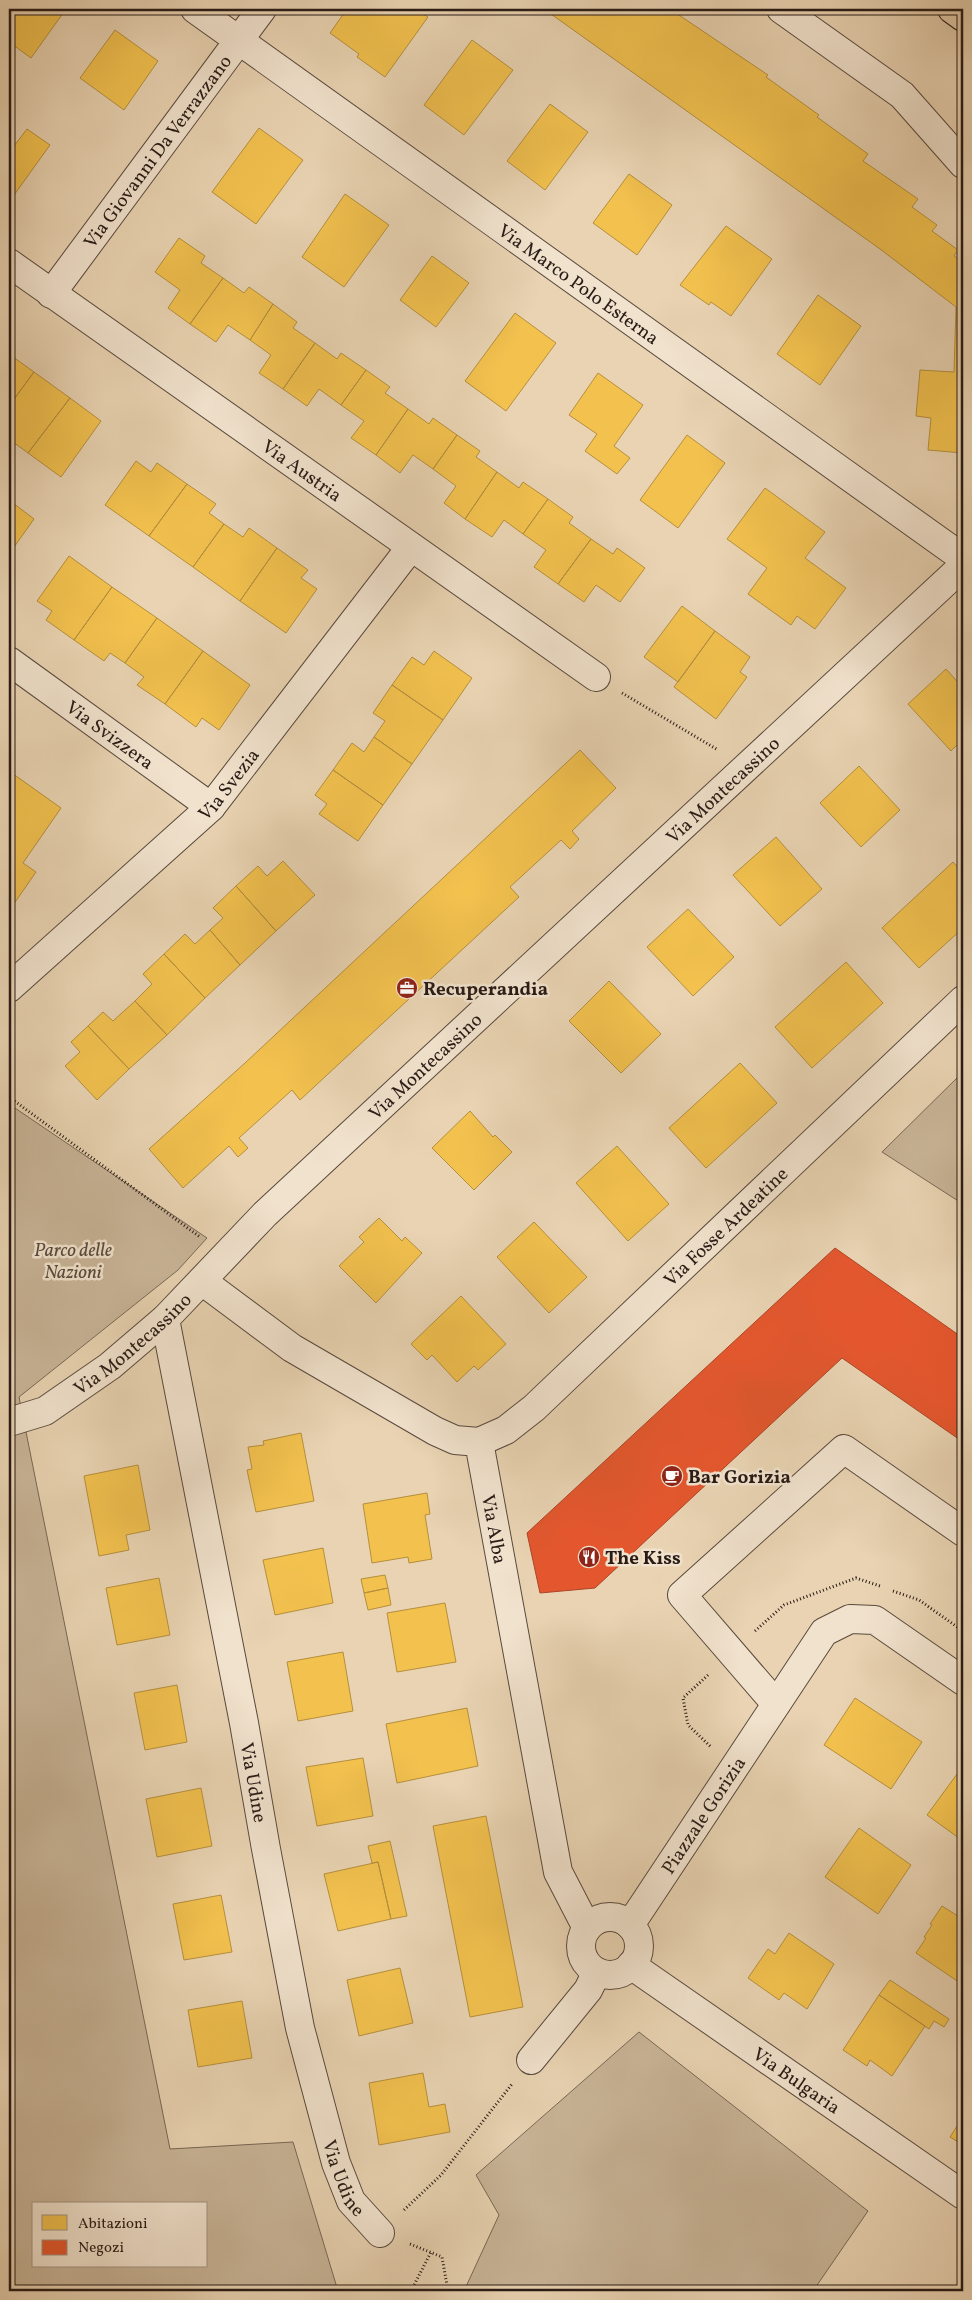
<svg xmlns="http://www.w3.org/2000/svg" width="972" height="2300" font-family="Vollkorn,serif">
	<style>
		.green { fill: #c8b497; stroke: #786856; fill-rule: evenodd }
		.homes { fill: #f2c14e; stroke: #b58f3d }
		.shops { fill: #e4572e; stroke: #ac4527 }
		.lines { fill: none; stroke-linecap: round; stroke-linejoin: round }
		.street-casing { stroke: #58493d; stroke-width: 30 }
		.primary-casing { stroke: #281b16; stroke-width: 30 }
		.path { stroke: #281b16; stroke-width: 3; stroke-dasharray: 1 2.5; stroke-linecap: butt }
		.street { stroke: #f1e2cd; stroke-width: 28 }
		.primary { stroke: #e9d3b2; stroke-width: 28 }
		.labels { text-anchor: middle; stroke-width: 5; stroke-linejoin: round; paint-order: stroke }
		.street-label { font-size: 19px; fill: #281b16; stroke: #f1e2cd }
		.poi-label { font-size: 19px; font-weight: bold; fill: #281b16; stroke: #f1e2cd; text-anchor: start }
		.park-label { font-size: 19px; font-style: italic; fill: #58493d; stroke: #f1e2cd }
	</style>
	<rect width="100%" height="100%" fill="#e9d3b2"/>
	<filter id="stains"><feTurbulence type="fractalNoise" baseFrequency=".004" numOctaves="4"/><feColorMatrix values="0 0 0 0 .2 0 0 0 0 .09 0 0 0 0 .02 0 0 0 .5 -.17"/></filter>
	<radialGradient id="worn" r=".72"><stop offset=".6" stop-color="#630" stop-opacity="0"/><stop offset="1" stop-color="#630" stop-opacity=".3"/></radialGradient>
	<path class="green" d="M 963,1072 L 963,1204 L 882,1152 Z
		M 9,1104 L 207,1238 L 178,1270 L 19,1397 L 170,2149 L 293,2142 L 338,2291 L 9,2291 ZM 34,2204 L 206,2204 L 206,2266 L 34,2266 Z
		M 639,2032 L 868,2211 L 813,2291 L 464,2291 L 499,2215 L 476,2175 Z"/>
	<path class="homes" d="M 9,9 L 66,9 L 31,58 L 9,42 Z
		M 347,9 L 416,9 L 428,17 L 385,77 L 357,57 L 359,54 L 330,33 Z
		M 544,9 L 670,9 L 768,75 L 766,77 L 819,115 L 817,117 L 868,154 L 863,161 L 918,199 L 912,207 L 937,225 L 932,231 L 958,250 L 954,256 L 963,263 L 963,453 L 928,450 L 931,418 L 916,416 L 920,370 L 954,372 L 956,307 L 880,249 Z
		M 115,30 L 158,61 L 124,110 L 80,78 Z
		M 472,40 L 513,70 L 464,135 L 424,105 Z
		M 550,104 L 588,132 L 545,190 L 507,161 Z
		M 259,128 L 303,160 L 256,224 L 212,192 Z
		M 27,129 L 50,145 L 9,202 L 9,142 L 14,146 Z
		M 629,174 L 672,205 L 637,255 L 593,223 Z
		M 345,194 L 389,225 L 344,287 L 302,257 Z
		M 726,226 L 772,259 L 731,316 L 711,302 L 709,305 L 680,285 Z
		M 179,238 L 205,256 L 201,263 L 223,278 L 190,324 L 168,308 L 180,290 L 155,272 Z
		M 432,256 L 469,283 L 436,327 L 400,300 Z
		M 223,278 L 244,293 L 249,287 L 273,304 L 250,340 L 228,325 L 216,342 L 190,324 Z
		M 818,295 L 861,326 L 820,385 L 777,354 Z
		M 273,304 L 297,322 L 293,328 L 315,343 L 283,389 L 259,373 L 271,355 L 250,340 Z
		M 515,313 L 556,343 L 506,411 L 465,381 Z
		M 315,343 L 337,359 L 341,353 L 366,370 L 341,405 L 319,389 L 307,406 L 283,389 Z
		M 9,354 L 34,372 L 9,406 Z
		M 366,370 L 390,387 L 385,393 L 408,409 L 376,455 L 351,438 L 364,421 L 341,405 Z
		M 34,372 L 70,398 L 28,453 L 9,439 L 9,406 Z
		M 598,373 L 643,405 L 614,446 L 630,458 L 617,474 L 585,451 L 597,434 L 569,415 Z
		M 70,398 L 101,421 L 61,477 L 28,453 Z
		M 408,409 L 429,424 L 433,418 L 457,435 L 433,469 L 413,455 L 400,473 L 376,455 Z
		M 457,435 L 480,451 L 476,457 L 497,472 L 465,519 L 444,503 L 456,486 L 433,469 Z
		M 687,435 L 725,463 L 678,528 L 640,500 Z
		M 136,461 L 151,472 L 157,463 L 187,484 L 149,536 L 105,505 Z
		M 497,472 L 519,488 L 523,482 L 548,499 L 523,534 L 504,520 L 492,537 L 465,519 Z
		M 187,484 L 216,504 L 209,513 L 224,524 L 193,567 L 149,536 Z
		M 765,488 L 825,532 L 805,558 L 846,588 L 815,629 L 797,616 L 791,625 L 748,594 L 767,568 L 727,539 Z
		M 548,499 L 573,517 L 569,523 L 591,539 L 558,584 L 534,567 L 546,550 L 523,534 Z
		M 9,500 L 34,519 L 9,554 Z
		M 224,524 L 243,537 L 249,528 L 277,548 L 240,601 L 193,567 Z
		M 591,539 L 613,554 L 617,548 L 645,568 L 620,602 L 596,585 L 584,602 L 558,584 Z
		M 277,548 L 308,570 L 301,578 L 317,589 L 286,633 L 240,601 Z
		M 69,556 L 112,587 L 74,640 L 46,620 L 52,611 L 37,601 Z
		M 112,587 L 157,618 L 125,663 L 110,653 L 104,661 L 74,640 Z
		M 682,606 L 715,631 L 678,682 L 644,657 Z
		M 157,618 L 203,651 L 165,704 L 137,685 L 144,677 L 125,663 Z
		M 715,631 L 750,657 L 740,672 L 747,677 L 716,719 L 674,687 Z
		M 203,651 L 250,685 L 219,730 L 202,718 L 196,727 L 165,704 Z
		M 434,651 L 472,678 L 443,720 L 392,685 L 412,657 L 424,665 Z
		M 946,669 L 963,688 L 963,739 L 951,751 L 908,704 Z
		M 392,685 L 443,720 L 412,764 L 374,737 L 385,721 L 373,713 Z
		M 374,737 L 412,764 L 383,805 L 333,770 L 352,743 L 364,752 Z
		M 580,750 L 616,788 L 572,831 L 579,839 L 570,849 L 561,840 L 510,887 L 519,897 L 300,1100 L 292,1090 L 239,1138 L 248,1148 L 238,1157 L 229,1146 L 183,1188 L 149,1149 L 245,1063 Z
		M 859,766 L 900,810 L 861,847 L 820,803 Z
		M 333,770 L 383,805 L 358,841 L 319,814 L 327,804 L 315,795 Z
		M 9,771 L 61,808 L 23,863 L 36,872 L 9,911 Z
		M 776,837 L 822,889 L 780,926 L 733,875 Z
		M 283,861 L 315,895 L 276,931 L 236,886 L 258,866 L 267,876 Z
		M 953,862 L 963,873 L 963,928 L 919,968 L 882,928 Z
		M 236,886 L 276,931 L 240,965 L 210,930 L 223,918 L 213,908 Z
		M 688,909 L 734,957 L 693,996 L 647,947 Z
		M 210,930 L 240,965 L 205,998 L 164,954 L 185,934 L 195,944 Z
		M 164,954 L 205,998 L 167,1035 L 135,1001 L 152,984 L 143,974 Z
		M 846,962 L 883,1003 L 812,1068 L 775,1027 Z
		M 609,981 L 661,1034 L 621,1073 L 569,1021 Z
		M 135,1001 L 167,1035 L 129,1069 L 88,1026 L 103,1012 L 113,1021 Z
		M 88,1026 L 129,1069 L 97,1100 L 65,1066 L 80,1052 L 71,1042 Z
		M 740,1063 L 777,1103 L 706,1168 L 669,1128 Z
		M 470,1111 L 493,1137 L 495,1135 L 512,1152 L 474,1190 L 432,1148 Z
		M 617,1146 L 669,1204 L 628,1241 L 576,1183 Z
		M 379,1218 L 402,1241 L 405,1237 L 422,1253 L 376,1303 L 339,1266 L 364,1242 L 359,1237 Z
		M 534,1222 L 587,1277 L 549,1313 L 497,1257 Z
		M 461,1296 L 506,1344 L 478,1370 L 474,1366 L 457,1382 L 432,1355 L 427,1360 L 411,1344 Z
		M 301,1433 L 314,1501 L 256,1512 L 247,1470 L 252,1469 L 248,1447 L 264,1445 L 263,1441 Z
		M 138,1465 L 150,1530 L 126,1535 L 129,1550 L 99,1556 L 84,1476 Z
		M 427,1493 L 430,1514 L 425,1515 L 432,1559 L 409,1563 L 408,1557 L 372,1563 L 363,1504 Z
		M 323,1548 L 333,1603 L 275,1615 L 263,1560 Z
		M 385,1575 L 388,1588 L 364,1593 L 361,1579 Z
		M 159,1578 L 170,1635 L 117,1645 L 106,1588 Z
		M 388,1588 L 391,1605 L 368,1610 L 364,1593 Z
		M 445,1603 L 456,1662 L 397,1672 L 387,1613 Z
		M 343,1652 L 353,1711 L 298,1721 L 287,1662 Z
		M 177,1685 L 187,1742 L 145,1750 L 134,1693 Z
		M 855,1698 L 922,1742 L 891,1789 L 824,1745 Z
		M 467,1708 L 478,1766 L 397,1783 L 386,1724 Z
		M 363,1758 L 373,1816 L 317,1826 L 306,1767 Z
		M 960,1770 L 963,1772 L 963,1841 L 927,1815 Z
		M 201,1788 L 212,1846 L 157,1857 L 146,1799 Z
		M 486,1816 L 523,2007 L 470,2017 L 433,1826 Z
		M 859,1828 L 911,1865 L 878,1914 L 825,1877 Z
		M 390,1841 L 407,1916 L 391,1919 L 378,1862 L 372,1863 L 368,1846 Z
		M 378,1862 L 391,1919 L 338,1931 L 324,1874 Z
		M 221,1895 L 232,1952 L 184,1960 L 173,1904 Z
		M 942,1906 L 961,1918 L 963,1915 L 963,1985 L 916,1953 L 926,1938 L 924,1937 L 932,1925 L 930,1924 Z
		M 789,1933 L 834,1964 L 807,2009 L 784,1993 L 779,2000 L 748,1978 L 768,1949 L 775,1954 Z
		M 400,1968 L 413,2023 L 359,2036 L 347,1980 Z
		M 890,1980 L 949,2019 L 944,2027 L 934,2021 L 929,2029 L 879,1995 Z
		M 879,1995 L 925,2026 L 892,2076 L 870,2060 L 867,2066 L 843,2050 Z
		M 242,2001 L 252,2058 L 198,2067 L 188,2010 Z
		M 423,2073 L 429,2107 L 445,2104 L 450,2132 L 379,2145 L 369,2083 Z
		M 963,2117 L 963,2145 L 950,2137 Z"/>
	<path class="shops" d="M 835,1248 L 963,1338 L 963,1442 L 842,1358 L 595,1588 L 540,1593 L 527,1533 Z"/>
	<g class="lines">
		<g class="street-casing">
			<g id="street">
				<path id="s1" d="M 195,9 L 963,558"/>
				<path d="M 781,9 L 902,95 L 963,164"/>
				<path id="s2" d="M 9,263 L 596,677"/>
				<path id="s3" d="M 51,294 L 262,9"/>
				<path id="s4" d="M 9,661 L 211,807"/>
				<path id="s5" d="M 9,988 L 211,807 L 411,547"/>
				<path id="s6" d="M 202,1281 L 292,1348 L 435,1431 L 455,1440 L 479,1442 L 558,1872 L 587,1928"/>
				<path id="s7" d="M 165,1319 L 244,1723 L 266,1849 L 300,2028 L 336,2163 L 351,2201 L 380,2233"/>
				<path id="s8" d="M 9,1422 L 45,1411 L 110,1366 L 165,1319 L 265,1214 L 963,566"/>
				<path id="s9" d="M 479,1442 L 506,1430 L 534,1408 L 963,1000"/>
				<path d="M 776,1704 L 682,1595 L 844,1449 L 963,1532"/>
				<circle cx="610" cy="1946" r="29"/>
				<path id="s10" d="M 630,1925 L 824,1632 L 850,1619 L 875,1620 L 963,1681"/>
				<path id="s11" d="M 631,1965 L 963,2195"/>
				<path d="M 531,2060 L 588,1990 L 597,1972"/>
			</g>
		</g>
		<g class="primary-casing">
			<path id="primary" d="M 952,9 L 963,17"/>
		</g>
		<path class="path" d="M 622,693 L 718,750
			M 9,1097 L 200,1237
			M 893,1591 L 919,1600 L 963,1631
			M 755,1631 L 784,1605 L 856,1578 L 880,1586
			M 708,1675 L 683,1698 L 688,1725 L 711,1747
			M 404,2210 L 441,2175 L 512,2084
			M 410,2244 L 442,2257 L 448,2291
			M 411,2291 L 431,2252"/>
		<use href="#street" class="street"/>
		<use href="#primary" class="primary"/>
	</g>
	<defs>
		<g id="office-disc" transform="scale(1.125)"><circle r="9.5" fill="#8f2418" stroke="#f1e2cd"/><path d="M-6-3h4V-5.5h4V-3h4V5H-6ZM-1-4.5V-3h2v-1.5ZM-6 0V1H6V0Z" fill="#fff"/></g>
		<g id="cafe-disc" transform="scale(1.125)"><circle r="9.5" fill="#8f2418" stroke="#f1e2cd"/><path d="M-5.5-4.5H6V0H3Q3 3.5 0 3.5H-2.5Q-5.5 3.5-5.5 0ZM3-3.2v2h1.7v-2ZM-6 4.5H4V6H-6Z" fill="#fff"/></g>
		<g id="restaurant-disc" transform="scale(1.125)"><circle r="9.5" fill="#8f2418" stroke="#f1e2cd"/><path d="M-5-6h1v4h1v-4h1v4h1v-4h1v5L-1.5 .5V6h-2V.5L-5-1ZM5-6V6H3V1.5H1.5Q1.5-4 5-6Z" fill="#fff"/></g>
	</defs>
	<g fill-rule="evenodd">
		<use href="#office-disc" x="407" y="988"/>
		<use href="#cafe-disc" x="672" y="1476"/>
		<use href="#restaurant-disc" x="589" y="1557"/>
	</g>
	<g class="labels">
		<g class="street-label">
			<text dy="7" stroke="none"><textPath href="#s3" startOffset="178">Via Giovanni Da Verrazzano</textPath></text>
			<text dy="7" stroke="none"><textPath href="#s1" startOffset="472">Via Marco Polo Esterna</textPath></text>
			<text dy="7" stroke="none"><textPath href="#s2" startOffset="359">Via Austria</textPath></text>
			<text dy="7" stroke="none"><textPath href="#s4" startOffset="125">Via Svizzera</textPath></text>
			<text dy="7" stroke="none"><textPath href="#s5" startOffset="300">Via Svezia</textPath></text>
			<text dy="7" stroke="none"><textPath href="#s8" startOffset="958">Via Montecassino</textPath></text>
			<text dy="7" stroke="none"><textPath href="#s8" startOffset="552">Via Montecassino</textPath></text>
			<text dy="7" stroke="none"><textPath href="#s9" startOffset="329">Via Fosse Ardeatine</textPath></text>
			<text dy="7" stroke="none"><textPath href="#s8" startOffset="148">Via Montecassino</textPath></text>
			<text dy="7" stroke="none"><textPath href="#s6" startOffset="412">Via Alba</textPath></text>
			<text dy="7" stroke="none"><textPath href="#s7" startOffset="472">Via Udine</textPath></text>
			<text dy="7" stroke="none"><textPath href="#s10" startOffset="132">Piazzale Gorizia</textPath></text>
			<text dy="7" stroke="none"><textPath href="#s11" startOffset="202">Via Bulgaria</textPath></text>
			<text dy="7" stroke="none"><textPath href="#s7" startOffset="878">Via Udine</textPath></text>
		</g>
		<g class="poi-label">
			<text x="423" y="995">Recuperandia</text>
			<text x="688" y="1483">Bar Gorizia</text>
			<text x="605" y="1564">The Kiss</text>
		</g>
		<g class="park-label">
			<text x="73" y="1256">Parco delle<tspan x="73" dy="22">Nazioni</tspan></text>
		</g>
	</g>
	<rect width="972" height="2300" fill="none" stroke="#e9d3b2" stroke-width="30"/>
	<rect x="10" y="10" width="952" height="2280" fill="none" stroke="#281b16" stroke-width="2.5"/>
	<rect x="15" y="15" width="942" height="2270" fill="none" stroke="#281b16"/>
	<rect x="32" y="2202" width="175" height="65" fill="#f1e2cd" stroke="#a19284"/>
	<rect x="42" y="2215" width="25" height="15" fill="#f2c14e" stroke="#a19284"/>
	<text x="78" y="2228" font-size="15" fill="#281b16">Abitazioni</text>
	<rect x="42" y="2240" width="25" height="15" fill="#e4572e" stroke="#a19284"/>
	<text x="78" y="2252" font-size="15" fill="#281b16">Negozi</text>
	<rect width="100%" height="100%" filter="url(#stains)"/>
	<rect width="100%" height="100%" fill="url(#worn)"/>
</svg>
